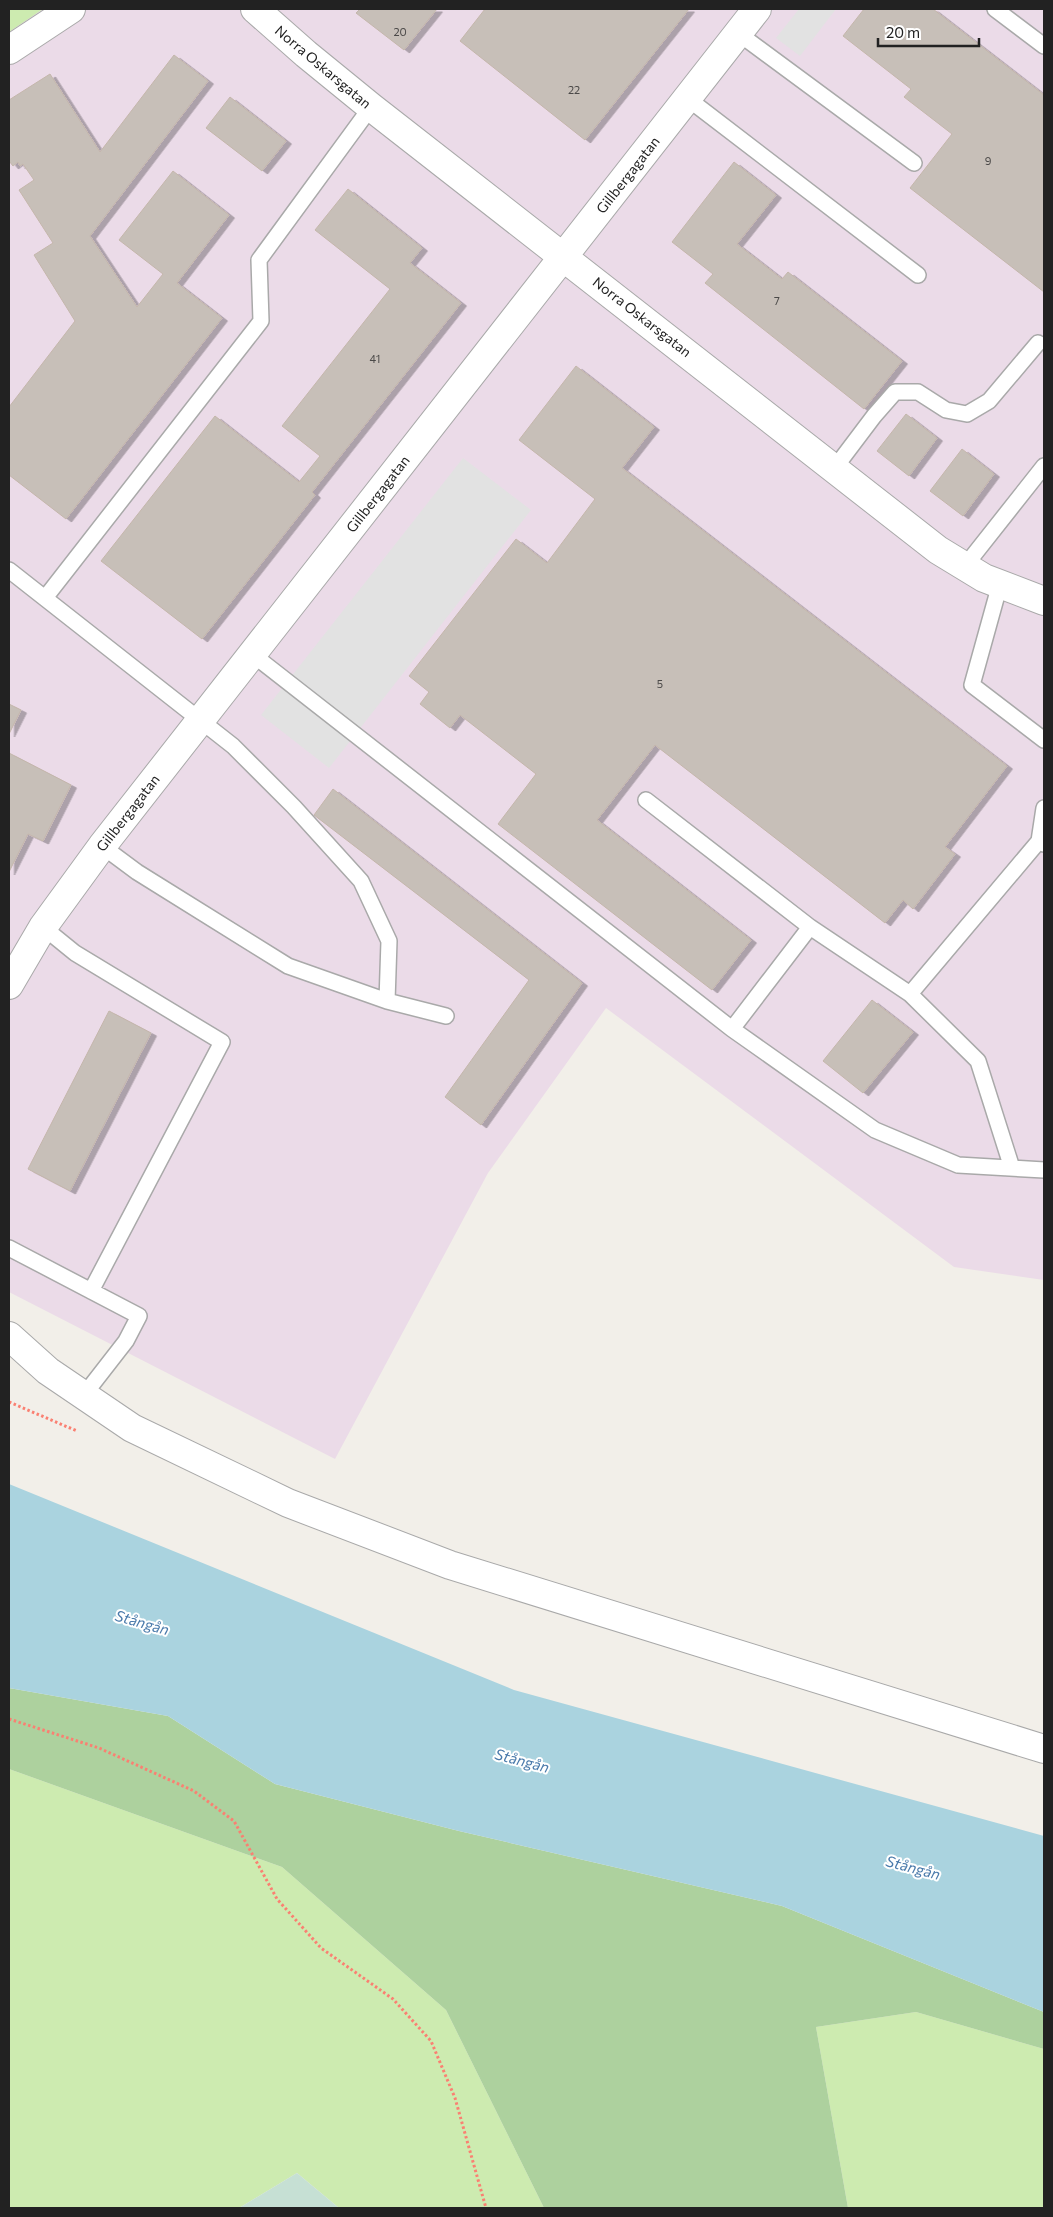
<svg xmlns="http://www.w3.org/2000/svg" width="1053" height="2217" font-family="Commissioner,sans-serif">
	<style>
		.industrial { fill: #ebdbe8 }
		.grass { fill: #cdebb0 }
		.forest { fill: #add19e }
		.wetland { fill: #c6e0d4 }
		.parking { fill: #e2e2e2 }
		.water { fill: #aad3df }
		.building { fill: #c7bfb8; stroke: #c4b6ab; filter: url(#shadow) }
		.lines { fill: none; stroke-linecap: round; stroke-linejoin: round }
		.service-casing { stroke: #a9a9a9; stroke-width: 18 }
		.minor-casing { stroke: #a9a9a9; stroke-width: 30 }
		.path { stroke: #fa8072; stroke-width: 3; stroke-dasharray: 2.5 2.5; stroke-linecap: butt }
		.service { stroke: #fff; stroke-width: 15 }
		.minor { stroke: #fff; stroke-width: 28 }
		.labels { text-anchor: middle; stroke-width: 4; stroke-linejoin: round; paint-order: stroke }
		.number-label { font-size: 11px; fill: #4b4948 }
		.street-label { font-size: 14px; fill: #222; stroke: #fff }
		.water-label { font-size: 15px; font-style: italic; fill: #4a7aab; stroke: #fff }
	</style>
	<defs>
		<filter id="shadow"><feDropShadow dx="5.5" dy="3" stdDeviation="0" flood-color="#0004"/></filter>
	</defs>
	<rect width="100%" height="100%" fill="#f2efe9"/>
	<path class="industrial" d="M 9,9 L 1044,9 L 1044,1280 L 954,1267 L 606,1008 L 488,1173 L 335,1459 L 9,1292 Z"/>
	<path class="grass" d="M 9,9 L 43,9 L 9,32 Z
		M 9,1769 L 282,1867 L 446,2010 L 544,2208 L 339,2208 L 297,2173 L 239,2208 L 9,2208 Z
		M 916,2012 L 1044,2049 L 1044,2208 L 848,2208 L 816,2027 Z"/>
	<path class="forest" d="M 9,1688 L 168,1716 L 275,1784 L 459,1831 L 782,1906 L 1044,2012 L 1044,2049 L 916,2012 L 816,2027 L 848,2208 L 544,2208 L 446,2010 L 282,1867 L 9,1769 Z"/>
	<path class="wetland" d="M 297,2173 L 339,2208 L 239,2208 Z"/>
	<path class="parking" d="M 799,9 L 836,9 L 800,56 L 776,38 Z
		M 463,458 L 531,510 L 329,768 L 261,715 Z"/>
	<path class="water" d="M 9,1484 L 514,1690 L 1044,1836 L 1044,2012 L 782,1906 L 459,1831 L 275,1784 L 168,1716 L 9,1688 Z"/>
	<path class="building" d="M 360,9 L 437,9 L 404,50 L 356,13 Z
		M 485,9 L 689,9 L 585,140 L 460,41 Z
		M 864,9 L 933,9 L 1044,95 L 1044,292 L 910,188 L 952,134 L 904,97 L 911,89 L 843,36 Z
		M 174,55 L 208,81 L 90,236 L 137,307 L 163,274 L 119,240 L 173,171 L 229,215 L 177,283 L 222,318 L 66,519 L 9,475 L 9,407 L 75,321 L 34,255 L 53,243 L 19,190 L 34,180 L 23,164 L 20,166 L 18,162 L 13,166 L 9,161 L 9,100 L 50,74 L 100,152 Z
		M 230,97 L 286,141 L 262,171 L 206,128 Z
		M 734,162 L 776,195 L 737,244 L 782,279 L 788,272 L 902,361 L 864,409 L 705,283 L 713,274 L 672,242 Z
		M 348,189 L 422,248 L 410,263 L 461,303 L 312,492 L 315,495 L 202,639 L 101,561 L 215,416 L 299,482 L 320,456 L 282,426 L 390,289 L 315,230 Z
		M 576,366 L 654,427 L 622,468 L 1007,766 L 945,847 L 955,854 L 913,909 L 903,900 L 885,923 L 655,745 L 597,820 L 751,940 L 712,990 L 498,824 L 536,774 L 460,715 L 450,728 L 420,704 L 429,692 L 409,676 L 516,539 L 547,563 L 595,499 L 519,440 Z
		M 906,414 L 937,438 L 909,476 L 877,451 Z
		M 962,449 L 994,474 L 963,516 L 930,491 Z
		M 9,704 L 21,710 L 9,734 Z
		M 9,753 L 71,785 L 43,841 L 28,834 L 9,872 Z
		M 333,789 L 582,983 L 481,1125 L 445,1097 L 529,980 L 314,815 Z
		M 872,1000 L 913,1032 L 863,1093 L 823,1061 Z
		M 109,1011 L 151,1033 L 70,1191 L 28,1169 Z"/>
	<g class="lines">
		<g class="service-casing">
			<path id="service" d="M 995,9 L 1044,46
				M 738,33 L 914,163
				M 687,98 L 918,275
				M 834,469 L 874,416 L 895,392 L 918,392 L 946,410 L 967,414 L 989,401 L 1038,343
				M 965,566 L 1044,466
				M 9,570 L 233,746 L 294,807 L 361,881 L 389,941 L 387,1001
				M 1000,584 L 972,685 L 1044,740
				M 45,598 L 261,321 L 259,260 L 371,107
				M 252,654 L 732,1029 L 810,927 L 646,800
				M 1039,841 L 1044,808
				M 102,846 L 137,872 L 288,966 L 387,1001 L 446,1016
				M 43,927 L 75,953 L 222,1042 L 91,1291
				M 810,927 L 910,994 L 1039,841 L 1044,844
				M 910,994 L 978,1061 L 1012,1168
				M 732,1029 L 875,1130 L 958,1165 L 1044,1170
				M 9,1248 L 139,1316 L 126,1341 L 84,1395"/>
		</g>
		<g class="minor-casing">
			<path id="minor" d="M 255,9 L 306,54 L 371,107 L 938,550 L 984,578 L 1044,601
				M 9,50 L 71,9
				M 9,985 L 43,927 L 102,846 L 757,9
				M 9,1336 L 48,1371 L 132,1428 L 288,1503 L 450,1565 L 1044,1749"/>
		</g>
		<path class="path" d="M 9,1402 L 77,1431
			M 9,1719 L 99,1748 L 194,1791 L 234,1821 L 277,1899 L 321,1948 L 393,1999 L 431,2041 L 455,2098 L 486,2208"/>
		<use href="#service" class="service"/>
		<use href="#minor" class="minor"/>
	</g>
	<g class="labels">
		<g class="number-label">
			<text x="400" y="36">20</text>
			<text x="574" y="94">22</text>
			<text x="988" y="165">9</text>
			<text x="777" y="305">7</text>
			<text x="375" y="363">41</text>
			<text x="660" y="688">5</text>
		</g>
		<g class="street-label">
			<text transform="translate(323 67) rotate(40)" y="5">Norra Oskarsgatan</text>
			<text transform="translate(628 175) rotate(-52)" y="5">Gillbergagatan</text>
			<text transform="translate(642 317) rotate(38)" y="5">Norra Oskarsgatan</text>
			<text transform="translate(378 494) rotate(-52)" y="5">Gillbergagatan</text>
			<text transform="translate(128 813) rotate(-52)" y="5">Gillbergagatan</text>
		</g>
		<g class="water-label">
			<text transform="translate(142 1623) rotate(16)" y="5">Stångån</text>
			<text transform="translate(522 1761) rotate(15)" y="5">Stångån</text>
			<text transform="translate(913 1868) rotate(15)" y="5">Stångån</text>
		</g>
	</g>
	<rect width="1053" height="2217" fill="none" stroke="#222222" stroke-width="20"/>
	<path d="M878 38v8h101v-8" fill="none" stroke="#222222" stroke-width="2.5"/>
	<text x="886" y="38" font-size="15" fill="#222222" stroke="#ffffff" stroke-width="4" paint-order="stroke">20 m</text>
</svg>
